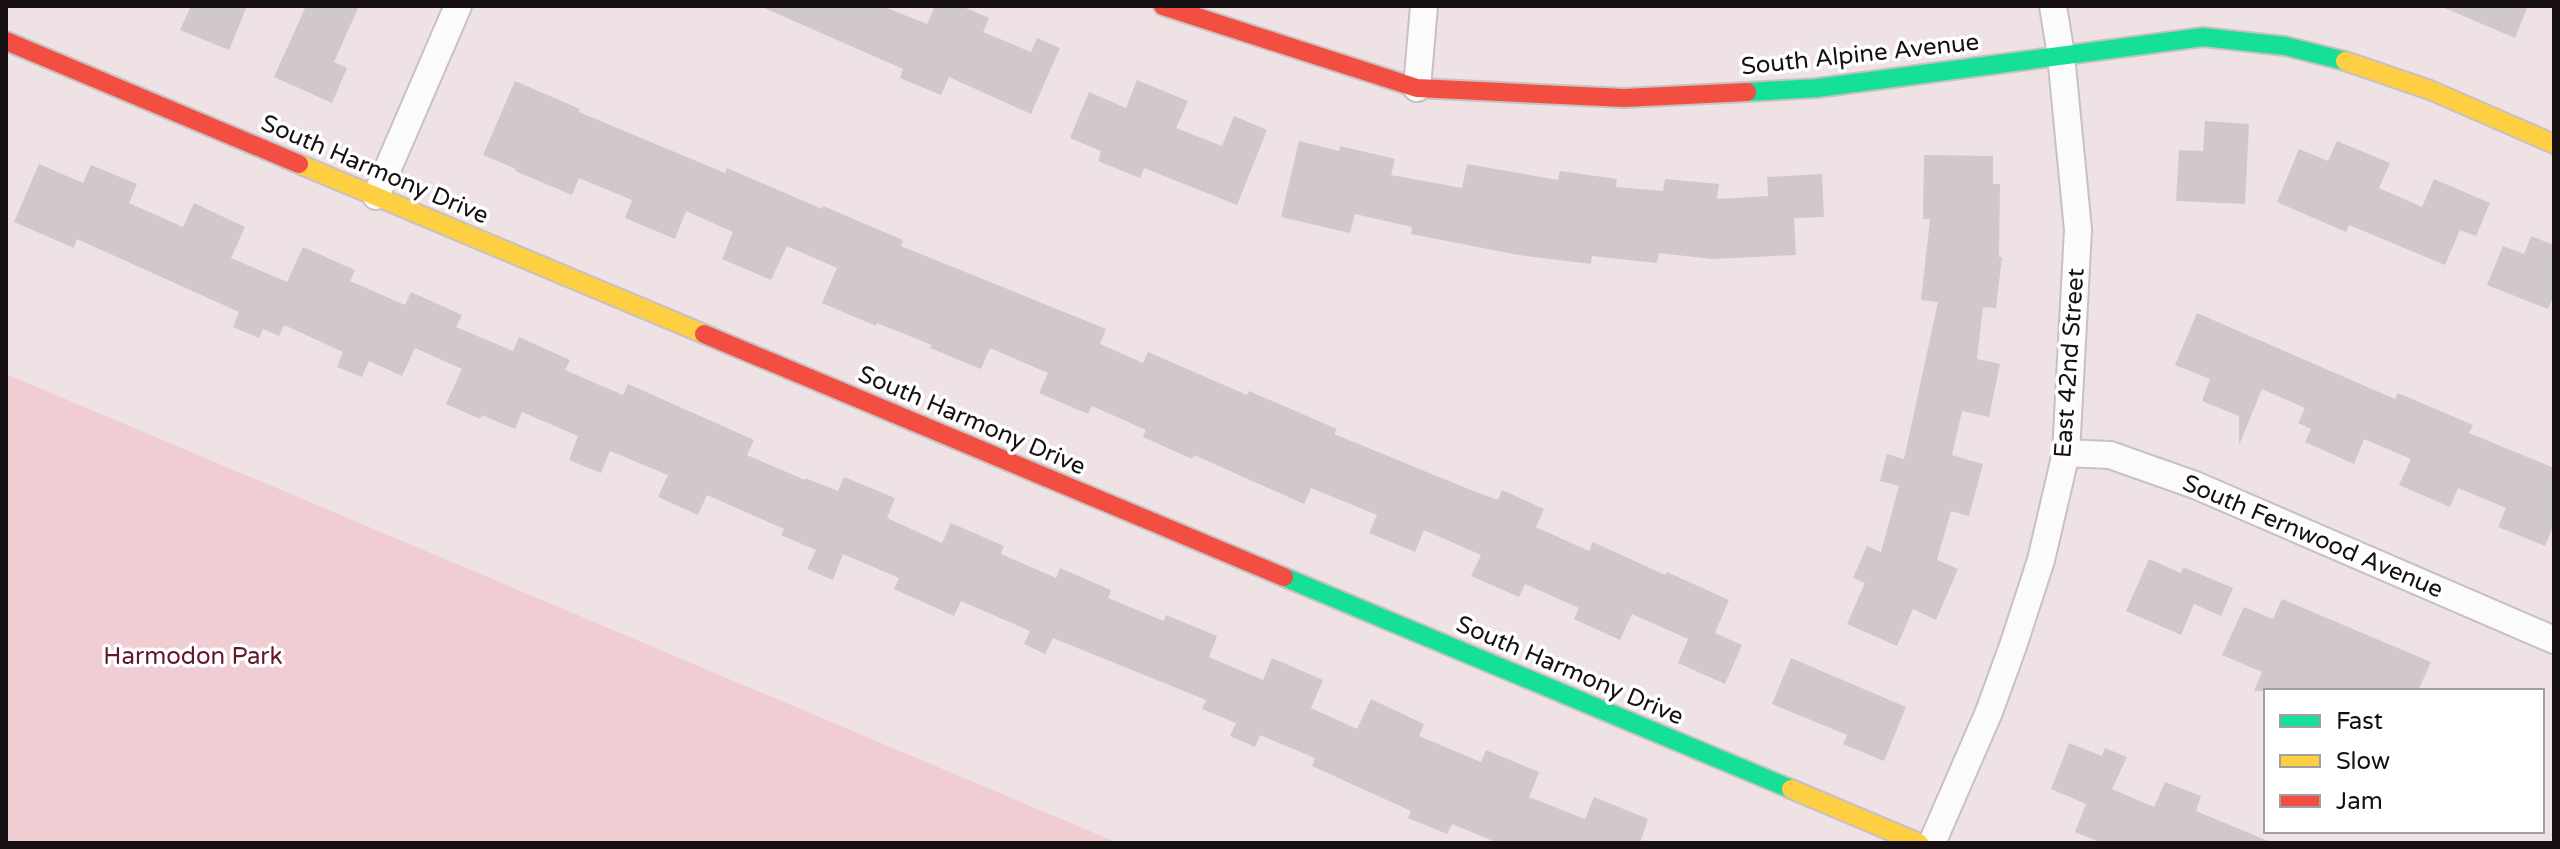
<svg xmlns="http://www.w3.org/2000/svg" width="2560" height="849" font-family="'Varela Round',sans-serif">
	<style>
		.green { fill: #f0ccd3 }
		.building { fill: #d1c8ca }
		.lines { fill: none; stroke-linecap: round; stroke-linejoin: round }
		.street-casing { stroke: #c9c0c1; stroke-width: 30 }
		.fast-casing { stroke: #c9c0c1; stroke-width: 22 }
		.slow-casing { stroke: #c9c0c1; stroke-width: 22 }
		.jam-casing { stroke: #c9c0c1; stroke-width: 22 }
		.street { stroke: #fcfbfb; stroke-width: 26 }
		.fast { stroke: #16e098; stroke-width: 18 }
		.slow { stroke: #ffcf43; stroke-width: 18 }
		.jam { stroke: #f24e42; stroke-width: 18 }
		.labels { text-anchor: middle; stroke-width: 7; stroke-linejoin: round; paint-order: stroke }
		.street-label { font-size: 24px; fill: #171012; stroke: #fff }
		.park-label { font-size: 24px; fill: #641631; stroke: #fff }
	</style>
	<rect width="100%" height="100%" fill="#eee2e4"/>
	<path class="green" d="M 6,374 L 1118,843 L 6,843 Z"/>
	<path class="building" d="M 191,6 L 247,6 L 229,50 L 180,30 Z
		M 306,6 L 359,6 L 334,62 L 347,68 L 332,103 L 274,77 Z
		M 760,6 L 882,6 L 927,24 L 935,6 L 961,6 L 989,18 L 983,32 L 1031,52 L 1037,38 L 1060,48 L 1031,114 L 949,77 L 941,95 L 900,78 L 903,69 Z
		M 2440,6 L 2528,6 L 2515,38 Z
		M 1137,80 L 1188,101 L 1176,128 L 1222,146 L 1234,116 L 1267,130 L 1237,205 L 1144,168 L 1140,178 L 1098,161 L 1101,151 L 1070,138 L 1089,92 L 1126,108 Z
		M 515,81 L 580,109 L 579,112 L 725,173 L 727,168 L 822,209 L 823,206 L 903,240 L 901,246 L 1106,329 L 1100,344 L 1143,363 L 1148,352 L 1247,395 L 1249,391 L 1337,429 L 1334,434 L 1466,488 L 1498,500 L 1502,490 L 1544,509 L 1536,527 L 1589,551 L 1593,542 L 1665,575 L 1667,572 L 1729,600 L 1715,633 L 1742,645 L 1725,684 L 1678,663 L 1688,639 L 1632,614 L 1620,640 L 1574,619 L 1579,608 L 1525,584 L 1519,597 L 1471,576 L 1481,555 L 1424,530 L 1415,552 L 1369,533 L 1377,515 L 1311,488 L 1304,504 L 1194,455 L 1192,459 L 1143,437 L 1146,430 L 1092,406 L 1088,414 L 1039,393 L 1048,373 L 990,348 L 981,369 L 930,348 L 932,345 L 877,323 L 876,326 L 822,303 L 837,268 L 787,246 L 771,280 L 722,259 L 733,232 L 686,211 L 675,239 L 625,218 L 632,200 L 579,178 L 572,195 L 515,171 L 516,169 L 483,155 Z
		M 2205,121 L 2249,124 L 2245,204 L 2176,201 L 2179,150 L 2203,151 Z
		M 1299,141 L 1339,151 L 1340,146 L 1395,159 L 1391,175 L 1462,188 L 1467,164 L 1558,180 L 1560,171 L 1617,179 L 1616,187 L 1663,191 L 1665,179 L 1719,184 L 1717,199 L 1768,196 L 1767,177 L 1822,174 L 1824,217 L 1794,218 L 1796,255 L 1712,259 L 1659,253 L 1657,263 L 1592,256 L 1591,264 L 1519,255 L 1411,234 L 1412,227 L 1355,214 L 1350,233 L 1281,217 Z
		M 2337,141 L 2390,163 L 2379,188 L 2422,207 L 2434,179 L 2490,203 L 2476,236 L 2460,230 L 2445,265 L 2349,225 L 2346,232 L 2277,202 L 2299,149 L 2328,161 Z
		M 1924,155 L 1993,156 L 1993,184 L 2000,184 L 1999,257 L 2002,257 L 1996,308 L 1983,307 L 1977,359 L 2000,364 L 1989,417 L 1962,411 L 1952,455 L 1983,464 L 1969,516 L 1951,511 L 1937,560 L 1958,569 L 1936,620 L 1913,609 L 1897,646 L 1847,624 L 1865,583 L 1853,578 L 1867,546 L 1881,552 L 1899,486 L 1880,481 L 1887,454 L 1904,459 L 1938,302 L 1921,300 L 1930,219 L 1923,219 Z
		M 39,164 L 83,183 L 91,165 L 137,184 L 129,203 L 183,227 L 194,203 L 245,227 L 231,258 L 287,282 L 303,247 L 355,270 L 350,281 L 405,305 L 411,292 L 462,315 L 456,327 L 513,351 L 519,337 L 570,360 L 565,370 L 623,395 L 628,384 L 754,440 L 747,455 L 805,480 L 805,478 L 838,491 L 844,477 L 895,498 L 887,518 L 942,543 L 951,523 L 1004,546 L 1001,554 L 1056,578 L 1060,568 L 1111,590 L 1108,598 L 1164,621 L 1166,615 L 1217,636 L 1209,657 L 1263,680 L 1272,658 L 1323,680 L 1311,708 L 1357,729 L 1371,699 L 1424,724 L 1419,736 L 1481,762 L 1486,750 L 1539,772 L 1529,797 L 1585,819 L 1594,797 L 1648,819 L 1640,843 L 1498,843 L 1452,824 L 1447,834 L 1408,818 L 1411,811 L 1312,766 L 1315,758 L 1260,735 L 1255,747 L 1230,736 L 1236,723 L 1202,709 L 1206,700 L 1053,638 L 1045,654 L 1024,644 L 1030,631 L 961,601 L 954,616 L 894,589 L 899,578 L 843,554 L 833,580 L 807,569 L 816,550 L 781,535 L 784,529 L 707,495 L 698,515 L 658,497 L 668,475 L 610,451 L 601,473 L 569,460 L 578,436 L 522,412 L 515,429 L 482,415 L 480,419 L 446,404 L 462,369 L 415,348 L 402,376 L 369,361 L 362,377 L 337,367 L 343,352 L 284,325 L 279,336 L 263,329 L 259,338 L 233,327 L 239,312 L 77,239 L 74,248 L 14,222 Z
		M 2531,236 L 2554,245 L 2554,295 L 2548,309 L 2487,285 L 2503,246 L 2524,254 Z
		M 2197,313 L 2395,399 L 2398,393 L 2473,425 L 2469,433 L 2554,468 L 2554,524 L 2545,546 L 2498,527 L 2506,508 L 2458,488 L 2450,507 L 2399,485 L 2411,459 L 2364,439 L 2354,464 L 2305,442 L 2311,429 L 2298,423 L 2305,408 L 2262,389 L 2239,445 L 2239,416 L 2202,401 L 2210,379 L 2175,365 Z
		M 2149,559 L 2181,573 L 2183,567 L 2233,588 L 2221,616 L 2194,604 L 2181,635 L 2126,611 Z
		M 2282,599 L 2431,662 L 2418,691 L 2254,691 L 2262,672 L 2222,655 L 2244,607 L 2273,619 Z
		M 1791,658 L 1906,707 L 1884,761 L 1843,744 L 1847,735 L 1772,704 Z
		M 2069,743 L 2102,756 L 2105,748 L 2127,757 L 2112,789 L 2154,807 L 2165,782 L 2201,796 L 2196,811 L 2273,843 L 2102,843 L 2075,832 L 2086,804 L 2051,789 Z"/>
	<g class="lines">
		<g class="street-casing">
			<path id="street" d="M 1417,88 L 1424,6
				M 376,196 L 458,6
				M 2066,453 L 2110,455 L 2195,485 L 2554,640
				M 1932,843 L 1989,712 L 2013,646 L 2041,560 L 2066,453 L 2078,230 L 2061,55 L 2053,6"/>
		</g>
		<g class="fast-casing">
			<path id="fast" d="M 1747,92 L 1817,88 L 2203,37 L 2285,46 L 2345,61
				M 1284,577 L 1791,789"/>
		</g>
		<g class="slow-casing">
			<path id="slow" d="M 2345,61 L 2430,90 L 2554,144
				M 299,164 L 704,334
				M 1791,789 L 1919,843"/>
		</g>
		<g class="jam-casing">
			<path id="jam" d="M 1163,6 L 1417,88 L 1624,98 L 1747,92
				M 6,41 L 299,164
				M 704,334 L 1284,577"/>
		</g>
		<use href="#street" class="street"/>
		<use href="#fast" class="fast"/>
		<use href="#slow" class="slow"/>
		<use href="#jam" class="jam"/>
	</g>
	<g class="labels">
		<g class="street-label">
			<text transform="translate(1860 54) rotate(-6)" y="8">South Alpine Avenue</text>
			<text transform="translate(375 169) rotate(23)" y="8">South Harmony Drive</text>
			<text transform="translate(2069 363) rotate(-86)" y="8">East 42nd Street</text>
			<text transform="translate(972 420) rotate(23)" y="8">South Harmony Drive</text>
			<text transform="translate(2313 536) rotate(23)" y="8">South Fernwood Avenue</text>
			<text transform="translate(1570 670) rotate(23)" y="8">South Harmony Drive</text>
		</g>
		<g class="park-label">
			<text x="193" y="664">Harmodon Park</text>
		</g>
	</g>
	<rect width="2560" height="849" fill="none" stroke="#171012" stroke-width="16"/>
	<rect x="2264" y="689" width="280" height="144" fill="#ffffff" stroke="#a29fa0" stroke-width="2"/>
	<rect x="2280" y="715" width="40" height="12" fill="#16e098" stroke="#a29fa0" stroke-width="2"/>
	<text x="2336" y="729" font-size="24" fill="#171012">Fast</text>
	<rect x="2280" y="755" width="40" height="12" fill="#ffcf43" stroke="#a29fa0" stroke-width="2"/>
	<text x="2336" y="769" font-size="24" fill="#171012">Slow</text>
	<rect x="2280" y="795" width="40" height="12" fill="#f24e42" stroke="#a29fa0" stroke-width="2"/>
	<text x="2336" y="809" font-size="24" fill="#171012">Jam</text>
</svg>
